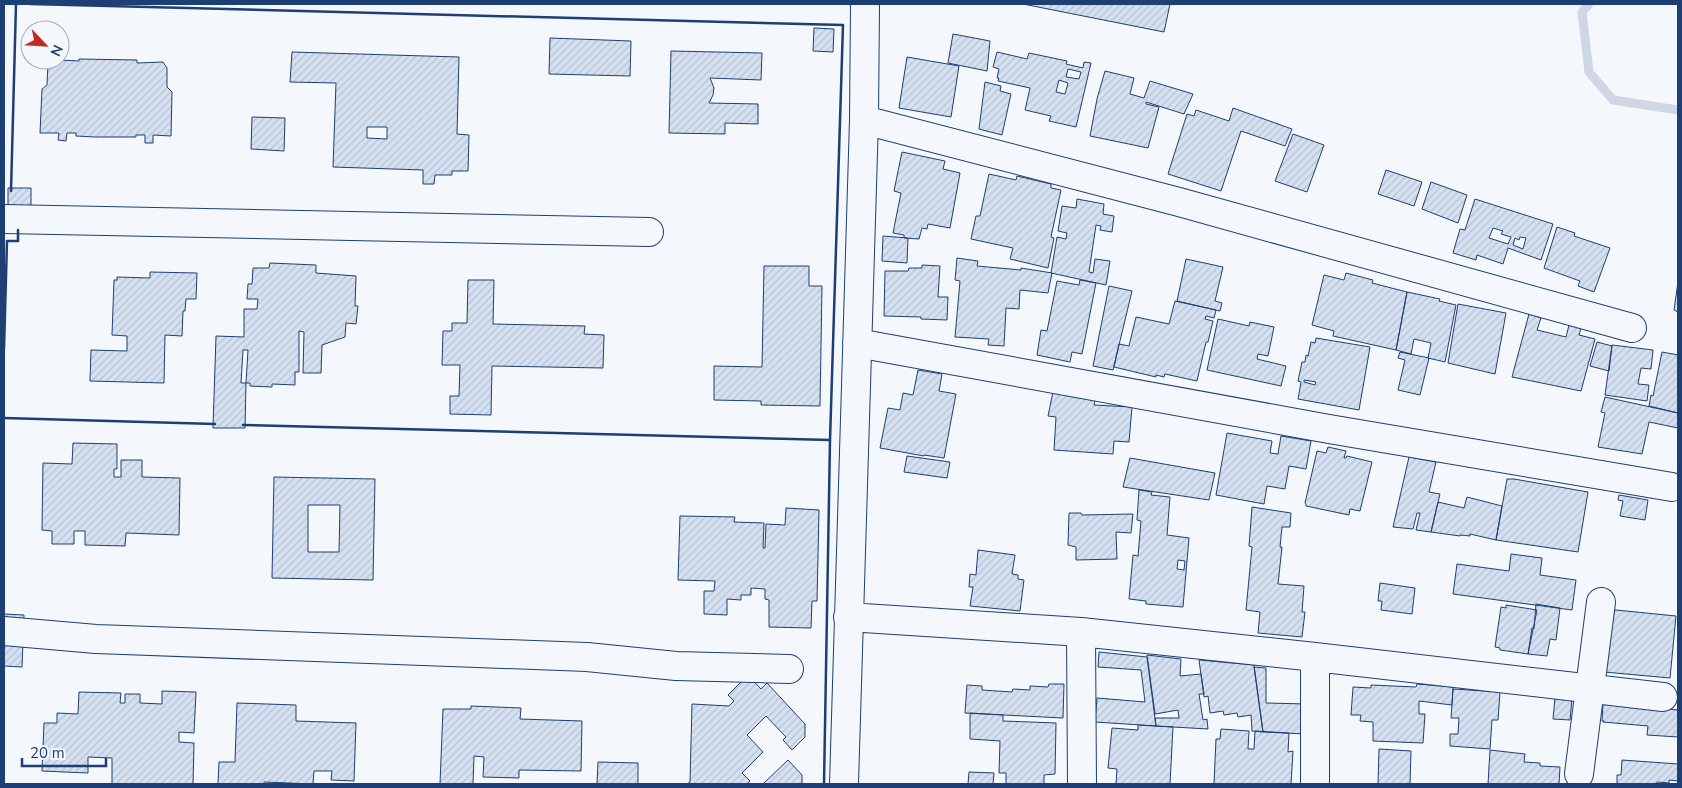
<svg xmlns="http://www.w3.org/2000/svg" width="1682" height="788" font-family="'Nunito Sans',sans-serif">
	<style>
		.lines { fill: none; stroke-linecap: round; stroke-linejoin: round }
		.stream { stroke: #cfd7e4; stroke-width: 9 }
		.building { fill: url(#building-hatch); stroke: #1d3f73; fill-rule: evenodd }
		.minor-casing { stroke: #1d3f73; stroke-width: 30 }
		.minor { stroke: #f4f7fb; stroke-width: 28 }
		.wall { stroke: #1d3f73; stroke-width: 2.5 }
	</style>
	<defs>
		<pattern id="building-hatch" width="6" height="6" patternUnits="userSpaceOnUse" patternTransform="scale(1.25)"><rect width="6" height="6" fill="#d5e0f0"/><path d="M-1 1l2-2M0 6l6-6M5 7l2-2" fill="none" stroke="#b6c1d1"/></pattern>
	</defs>
	<rect width="100%" height="100%" fill="#f4f7fb"/>
	<g class="lines">
		<path class="stream" d="M 1589,4 L 1582,12 L 1589,72 L 1613,100 L 1678,110"/>
	</g>
	<path class="building" d="M 1023,4 L 1170,4 L 1164,32 Z
		M 814,28 L 834,29 L 833,52 L 813,51 Z
		M 953,34 L 990,41 L 987,71 L 948,63 Z
		M 550,38 L 631,41 L 630,76 L 549,74 Z
		M 671,51 L 762,53 L 761,80 L 710,78 L 714,88 L 713,95 L 709,103 L 758,104 L 758,124 L 725,123 L 725,134 L 669,133 Z
		M 292,52 L 459,57 L 457,134 L 469,135 L 468,171 L 452,171 L 452,175 L 435,175 L 434,184 L 423,184 L 423,170 L 333,167 L 336,83 L 290,82 ZM 367,127 L 387,127 L 387,139 L 367,138 Z
		M 997,52 L 1027,59 L 1029,53 L 1067,61 L 1066,64 L 1083,68 L 1084,62 L 1091,63 L 1076,127 L 1049,121 L 1051,116 L 1025,110 L 1030,88 L 998,81 L 999,78 L 997,78 L 999,69 L 993,67 ZM 1068,69 L 1081,72 L 1079,79 L 1066,77 ZM 1059,80 L 1068,83 L 1065,94 L 1056,92 Z
		M 907,57 L 959,66 L 951,117 L 899,108 Z
		M 60,59 L 60,60 L 79,61 L 79,59 L 137,60 L 137,63 L 163,62 L 167,68 L 167,87 L 172,92 L 171,136 L 153,135 L 153,143 L 145,143 L 145,135 L 136,135 L 136,137 L 95,137 L 76,136 L 76,133 L 67,133 L 66,141 L 58,140 L 59,133 L 40,133 L 42,89 L 47,85 L 48,64 L 52,60 Z
		M 1105,71 L 1134,78 L 1130,94 L 1144,98 L 1150,81 L 1193,94 L 1184,114 L 1146,102 L 1146,104 L 1159,107 L 1148,148 L 1090,136 L 1097,99 Z
		M 985,82 L 1001,86 L 1000,91 L 1011,94 L 1002,135 L 979,129 Z
		M 1233,108 L 1292,129 L 1285,146 L 1241,131 L 1221,191 L 1168,174 L 1187,114 L 1194,116 L 1196,110 L 1229,121 Z
		M 252,117 L 285,118 L 284,151 L 251,149 Z
		M 1293,134 L 1324,145 L 1307,192 L 1275,181 Z
		M 902,152 L 945,161 L 943,169 L 960,173 L 950,228 L 928,224 L 927,229 L 922,228 L 919,239 L 904,238 L 904,235 L 893,233 L 901,193 L 894,191 Z
		M 1386,170 L 1422,182 L 1414,206 L 1378,194 Z
		M 989,174 L 1016,180 L 1017,176 L 1051,184 L 1051,188 L 1061,190 L 1051,237 L 1054,238 L 1048,268 L 1010,259 L 1013,248 L 971,239 L 976,216 L 980,216 Z
		M 1431,182 L 1467,195 L 1458,223 L 1422,209 Z
		M 8,188 L 31,188 L 31,207 L 8,207 Z
		M 1077,199 L 1104,204 L 1103,214 L 1114,216 L 1112,232 L 1100,230 L 1101,226 L 1096,225 L 1089,272 L 1093,273 L 1095,259 L 1110,261 L 1106,285 L 1051,273 L 1057,237 L 1066,239 L 1067,233 L 1058,231 L 1062,206 L 1076,208 Z
		M 1475,199 L 1553,224 L 1541,260 L 1508,248 L 1503,264 L 1477,255 L 1476,260 L 1453,253 L 1460,229 L 1465,230 ZM 1493,228 L 1503,231 L 1501,234 L 1511,237 L 1508,244 L 1489,238 ZM 1520,237 L 1526,238 L 1523,249 L 1513,245 L 1515,238 L 1519,240 Z
		M 1557,227 L 1575,233 L 1574,236 L 1610,248 L 1594,292 L 1578,286 L 1580,281 L 1544,268 Z
		M 883,236 L 908,238 L 907,263 L 882,261 Z
		M 957,258 L 978,261 L 977,266 L 1021,270 L 1021,268 L 1052,273 L 1048,293 L 1020,290 L 1019,309 L 1006,308 L 1004,346 L 988,345 L 989,339 L 955,337 L 960,281 L 955,280 Z
		M 1186,259 L 1223,267 L 1215,301 L 1222,303 L 1220,311 L 1177,301 Z
		M 270,263 L 316,265 L 316,273 L 356,276 L 355,306 L 358,306 L 356,324 L 346,323 L 345,337 L 322,345 L 321,373 L 303,373 L 304,332 L 299,331 L 299,372 L 295,372 L 295,385 L 272,384 L 272,387 L 250,386 L 250,383 L 246,383 L 245,428 L 213,428 L 216,336 L 244,337 L 244,309 L 257,309 L 258,299 L 247,299 L 248,284 L 252,284 L 253,268 L 269,268 ZM 243,350 L 248,350 L 246,383 L 241,383 Z
		M 922,265 L 940,266 L 938,297 L 948,297 L 947,320 L 921,319 L 921,317 L 884,316 L 885,271 L 908,271 L 909,268 L 922,268 Z
		M 764,266 L 809,266 L 809,286 L 822,286 L 820,406 L 761,405 L 761,401 L 714,400 L 714,366 L 762,367 Z
		M 150,272 L 197,273 L 196,299 L 186,299 L 185,311 L 183,311 L 182,336 L 165,335 L 164,383 L 90,381 L 91,350 L 127,351 L 127,336 L 112,335 L 114,280 L 117,280 L 117,277 L 150,278 Z
		M 1346,273 L 1373,280 L 1372,283 L 1407,292 L 1396,350 L 1333,336 L 1334,331 L 1312,325 L 1324,275 L 1344,280 Z
		M 468,280 L 494,280 L 493,324 L 585,326 L 584,334 L 604,335 L 603,368 L 492,366 L 491,415 L 450,414 L 450,396 L 459,396 L 460,365 L 442,365 L 443,331 L 452,331 L 452,323 L 467,323 Z
		M 1080,280 L 1096,283 L 1082,354 L 1072,352 L 1070,362 L 1037,355 L 1041,330 L 1047,331 L 1057,281 L 1079,285 Z
		M 1678,282 L 1678,312 L 1674,310 Z
		M 1109,286 L 1132,291 L 1113,370 L 1093,366 Z
		M 1407,292 L 1440,299 L 1439,301 L 1456,305 L 1445,362 L 1428,358 L 1431,343 L 1414,339 L 1411,354 L 1396,350 Z
		M 1175,301 L 1216,310 L 1214,318 L 1206,316 L 1205,319 L 1213,321 L 1208,342 L 1206,342 L 1197,381 L 1165,374 L 1164,377 L 1156,375 L 1156,377 L 1114,367 L 1119,344 L 1129,346 L 1136,317 L 1169,324 Z
		M 1458,304 L 1506,313 L 1495,374 L 1448,363 Z
		M 1529,314 L 1541,318 L 1537,330 L 1566,337 L 1569,325 L 1581,328 L 1579,335 L 1595,339 L 1581,391 L 1512,377 Z
		M 1218,319 L 1249,326 L 1250,322 L 1274,327 L 1268,356 L 1258,354 L 1257,359 L 1286,366 L 1281,386 L 1207,370 Z
		M 1316,338 L 1370,347 L 1359,410 L 1298,399 L 1301,382 L 1298,381 L 1302,362 L 1305,362 L 1306,355 L 1308,356 L 1311,342 L 1315,343 ZM 1304,380 L 1316,382 L 1315,385 L 1304,382 Z
		M 1597,342 L 1612,346 L 1609,371 L 1590,366 Z
		M 1612,345 L 1653,350 L 1651,369 L 1641,368 L 1638,384 L 1649,385 L 1647,401 L 1605,395 Z
		M 1400,352 L 1429,358 L 1420,395 L 1398,390 L 1405,360 L 1398,358 Z
		M 1662,352 L 1678,355 L 1678,413 L 1649,406 L 1651,395 L 1653,396 Z
		M 918,370 L 942,374 L 939,391 L 956,394 L 944,458 L 924,455 L 924,456 L 880,448 L 888,408 L 900,410 L 903,393 L 913,395 Z
		M 1053,392 L 1095,400 L 1094,405 L 1132,407 L 1129,442 L 1114,441 L 1113,454 L 1054,450 L 1056,417 L 1048,416 Z
		M 1605,397 L 1678,413 L 1678,428 L 1649,422 L 1642,454 L 1598,447 L 1605,413 L 1601,412 Z
		M 1227,433 L 1272,441 L 1270,453 L 1278,454 L 1281,436 L 1311,441 L 1306,469 L 1289,466 L 1285,489 L 1267,486 L 1264,504 L 1216,495 Z
		M 73,443 L 117,444 L 117,469 L 114,469 L 114,477 L 121,477 L 121,460 L 142,460 L 142,477 L 180,478 L 179,535 L 126,533 L 125,546 L 85,545 L 85,531 L 74,531 L 74,544 L 52,544 L 52,531 L 42,530 L 43,463 L 72,464 Z
		M 1328,447 L 1346,451 L 1344,458 L 1346,458 L 1347,456 L 1372,462 L 1360,511 L 1350,509 L 1349,515 L 1306,506 L 1306,504 L 1305,503 L 1317,451 L 1326,453 Z
		M 907,456 L 950,462 L 947,478 L 904,472 Z
		M 1409,457 L 1436,462 L 1429,492 L 1440,494 L 1431,532 L 1416,530 L 1420,513 L 1417,513 L 1413,529 L 1393,527 Z
		M 1130,458 L 1215,473 L 1209,500 L 1123,487 Z
		M 274,477 L 375,479 L 373,580 L 272,578 ZM 308,505 L 340,505 L 339,552 L 308,552 Z
		M 1507,479 L 1514,479 L 1588,492 L 1578,552 L 1496,540 Z
		M 1139,490 L 1152,492 L 1151,495 L 1170,497 L 1167,535 L 1189,538 L 1183,607 L 1146,604 L 1146,601 L 1129,599 L 1133,555 L 1138,556 L 1141,521 L 1137,520 ZM 1178,560 L 1185,561 L 1184,570 L 1177,569 Z
		M 1619,495 L 1648,500 L 1645,520 L 1620,516 L 1623,501 L 1618,500 Z
		M 1467,497 L 1502,506 L 1496,540 L 1470,534 L 1470,536 L 1460,535 L 1460,536 L 1431,532 L 1438,502 L 1464,508 Z
		M 1252,507 L 1291,513 L 1290,527 L 1282,527 L 1280,547 L 1282,547 L 1278,584 L 1304,586 L 1302,612 L 1305,612 L 1302,637 L 1258,633 L 1260,612 L 1246,610 L 1252,547 L 1249,546 Z
		M 786,508 L 819,510 L 817,601 L 812,601 L 811,628 L 769,627 L 769,600 L 765,599 L 765,589 L 751,588 L 751,595 L 741,595 L 741,600 L 727,599 L 727,615 L 704,614 L 704,591 L 714,591 L 715,581 L 678,580 L 680,516 L 735,517 L 734,522 L 764,523 L 763,548 L 765,548 L 766,524 L 785,525 Z
		M 1069,513 L 1081,513 L 1082,515 L 1133,514 L 1131,533 L 1116,532 L 1117,559 L 1076,560 L 1076,547 L 1068,545 Z
		M 978,550 L 1015,555 L 1012,574 L 1018,575 L 1018,579 L 1024,580 L 1020,611 L 970,606 L 973,587 L 969,587 L 970,574 L 976,575 Z
		M 1511,554 L 1542,558 L 1540,575 L 1576,580 L 1572,610 L 1453,594 L 1457,564 L 1509,571 Z
		M 1380,583 L 1415,588 L 1412,614 L 1381,610 L 1382,601 L 1378,601 Z
		M 1536,604 L 1560,608 L 1556,640 L 1550,639 L 1547,656 L 1528,654 L 1532,628 L 1534,629 Z
		M 1506,605 L 1537,610 L 1528,654 L 1500,650 L 1500,648 L 1495,647 L 1501,607 L 1506,608 Z
		M 1606,609 L 1676,616 L 1670,678 L 1604,672 Z
		M 4,614 L 24,615 L 22,667 L 4,666 Z
		M 1099,652 L 1147,657 L 1156,726 L 1095,722 L 1097,698 L 1145,702 L 1141,670 L 1098,667 Z
		M 1147,655 L 1181,659 L 1180,676 L 1201,674 L 1204,694 L 1199,694 L 1203,720 L 1207,719 L 1208,729 L 1156,726 L 1155,718 L 1179,718 L 1178,710 L 1155,714 Z
		M 1199,660 L 1254,665 L 1263,732 L 1252,731 L 1251,715 L 1238,717 L 1237,713 L 1224,715 L 1223,711 L 1210,713 L 1208,696 L 1204,697 Z
		M 1254,667 L 1266,668 L 1266,703 L 1307,704 L 1306,734 L 1263,732 Z
		M 748,675 L 761,689 L 767,683 L 805,724 L 805,737 L 792,750 L 783,740 L 786,737 L 766,716 L 747,735 L 763,752 L 742,773 L 750,781 L 747,784 L 687,784 L 690,782 L 692,704 L 729,706 L 734,701 L 728,695 Z
		M 1049,684 L 1064,684 L 1063,718 L 965,713 L 967,685 L 982,686 L 982,690 L 1012,692 L 1013,689 L 1030,690 L 1030,686 L 1048,687 Z
		M 1417,684 L 1453,687 L 1452,705 L 1419,701 L 1419,714 L 1425,714 L 1423,743 L 1373,741 L 1373,722 L 1360,721 L 1361,715 L 1351,715 L 1353,687 L 1371,688 L 1371,685 L 1416,687 Z
		M 1453,689 L 1500,692 L 1498,720 L 1492,720 L 1490,749 L 1450,746 L 1450,734 L 1458,734 L 1459,718 L 1451,718 Z
		M 162,691 L 196,692 L 194,733 L 179,732 L 179,742 L 194,743 L 193,784 L 112,784 L 112,758 L 88,757 L 88,773 L 42,771 L 44,723 L 57,723 L 57,713 L 78,714 L 79,692 L 121,693 L 120,703 L 125,703 L 125,694 L 140,694 L 140,703 L 162,704 Z
		M 1555,698 L 1572,699 L 1570,720 L 1553,719 Z
		M 237,703 L 296,705 L 296,721 L 356,723 L 354,781 L 331,780 L 332,771 L 314,771 L 313,784 L 264,782 L 264,784 L 218,784 L 219,762 L 235,762 Z
		M 1603,703 L 1678,710 L 1678,737 L 1647,735 L 1648,726 L 1603,722 L 1604,721 L 1602,721 Z
		M 471,706 L 521,708 L 520,719 L 582,721 L 581,771 L 519,770 L 519,778 L 483,777 L 484,757 L 474,756 L 473,784 L 440,784 L 443,709 L 471,709 Z
		M 970,713 L 1003,715 L 1003,721 L 1056,723 L 1055,774 L 1044,775 L 1044,784 L 1006,784 L 1006,773 L 999,773 L 1000,741 L 970,739 Z
		M 1138,725 L 1173,727 L 1170,784 L 1116,784 L 1117,769 L 1108,768 L 1112,728 L 1138,730 Z
		M 1221,729 L 1249,731 L 1248,749 L 1254,749 L 1255,731 L 1289,733 L 1288,752 L 1293,751 L 1291,784 L 1214,784 L 1216,739 L 1220,739 Z
		M 1379,749 L 1411,751 L 1410,784 L 1378,784 Z
		M 1490,750 L 1525,754 L 1524,762 L 1540,763 L 1540,766 L 1560,767 L 1559,784 L 1488,784 Z
		M 788,760 L 802,775 L 802,784 L 763,784 Z
		M 1622,760 L 1678,764 L 1678,781 L 1669,780 L 1669,783 L 1658,782 L 1655,784 L 1617,784 L 1617,775 L 1621,775 Z
		M 598,762 L 638,763 L 638,784 L 597,784 Z
		M 969,772 L 994,773 L 993,784 L 968,784 Z"/>
	<g class="lines">
		<g class="minor-casing">
			<path id="minor" d="M 864,120 L 1179,202 L 1632,328
				M 4,219 L 649,232
				M 857,343 L 1329,429 L 1672,487
				M 848,617 L 1081,632 L 1315,657 L 1663,697
				M 4,631 L 96,639 L 587,657 L 676,666 L 789,669
				M 1081,632 L 1082,784
				M 1315,657 L 1315,784
				M 1579,774 L 1601,602
				M 844,784 L 864,120 L 865,4"/>
		</g>
		<use href="#minor" class="minor"/>
		<path class="wall" d="M 30,4 L 843,25 L 830,440 L 824,784
			M 11,191 L 16,4
			M 4,349 L 7,241 L 18,241 L 18,230
			M 4,418 L 215,424
			M 243,425 L 830,440"/>
	</g>
	<rect width="1682" height="788" fill="none" stroke="#1d3f73" stroke-width="10"/>
	<g transform="translate(45 45) rotate(115)"><circle r="24" fill="#f4f7fb" stroke="#9eadc5"/>
	<path d="M0-4L9 19L0 12L-9 19Z" fill="#c62828"/>
	<text y="-8" font-size="14" font-weight="bold" text-anchor="middle" fill="#1d3f73">N</text>
	</g>
	<path d="M22 758v8h84v-8" fill="none" stroke="#1d3f73" stroke-width="2.5"/>
	<text x="30" y="758" font-size="15" fill="#1d3f73" stroke="#f4f7fb" stroke-width="4" paint-order="stroke">20 m</text>
</svg>
